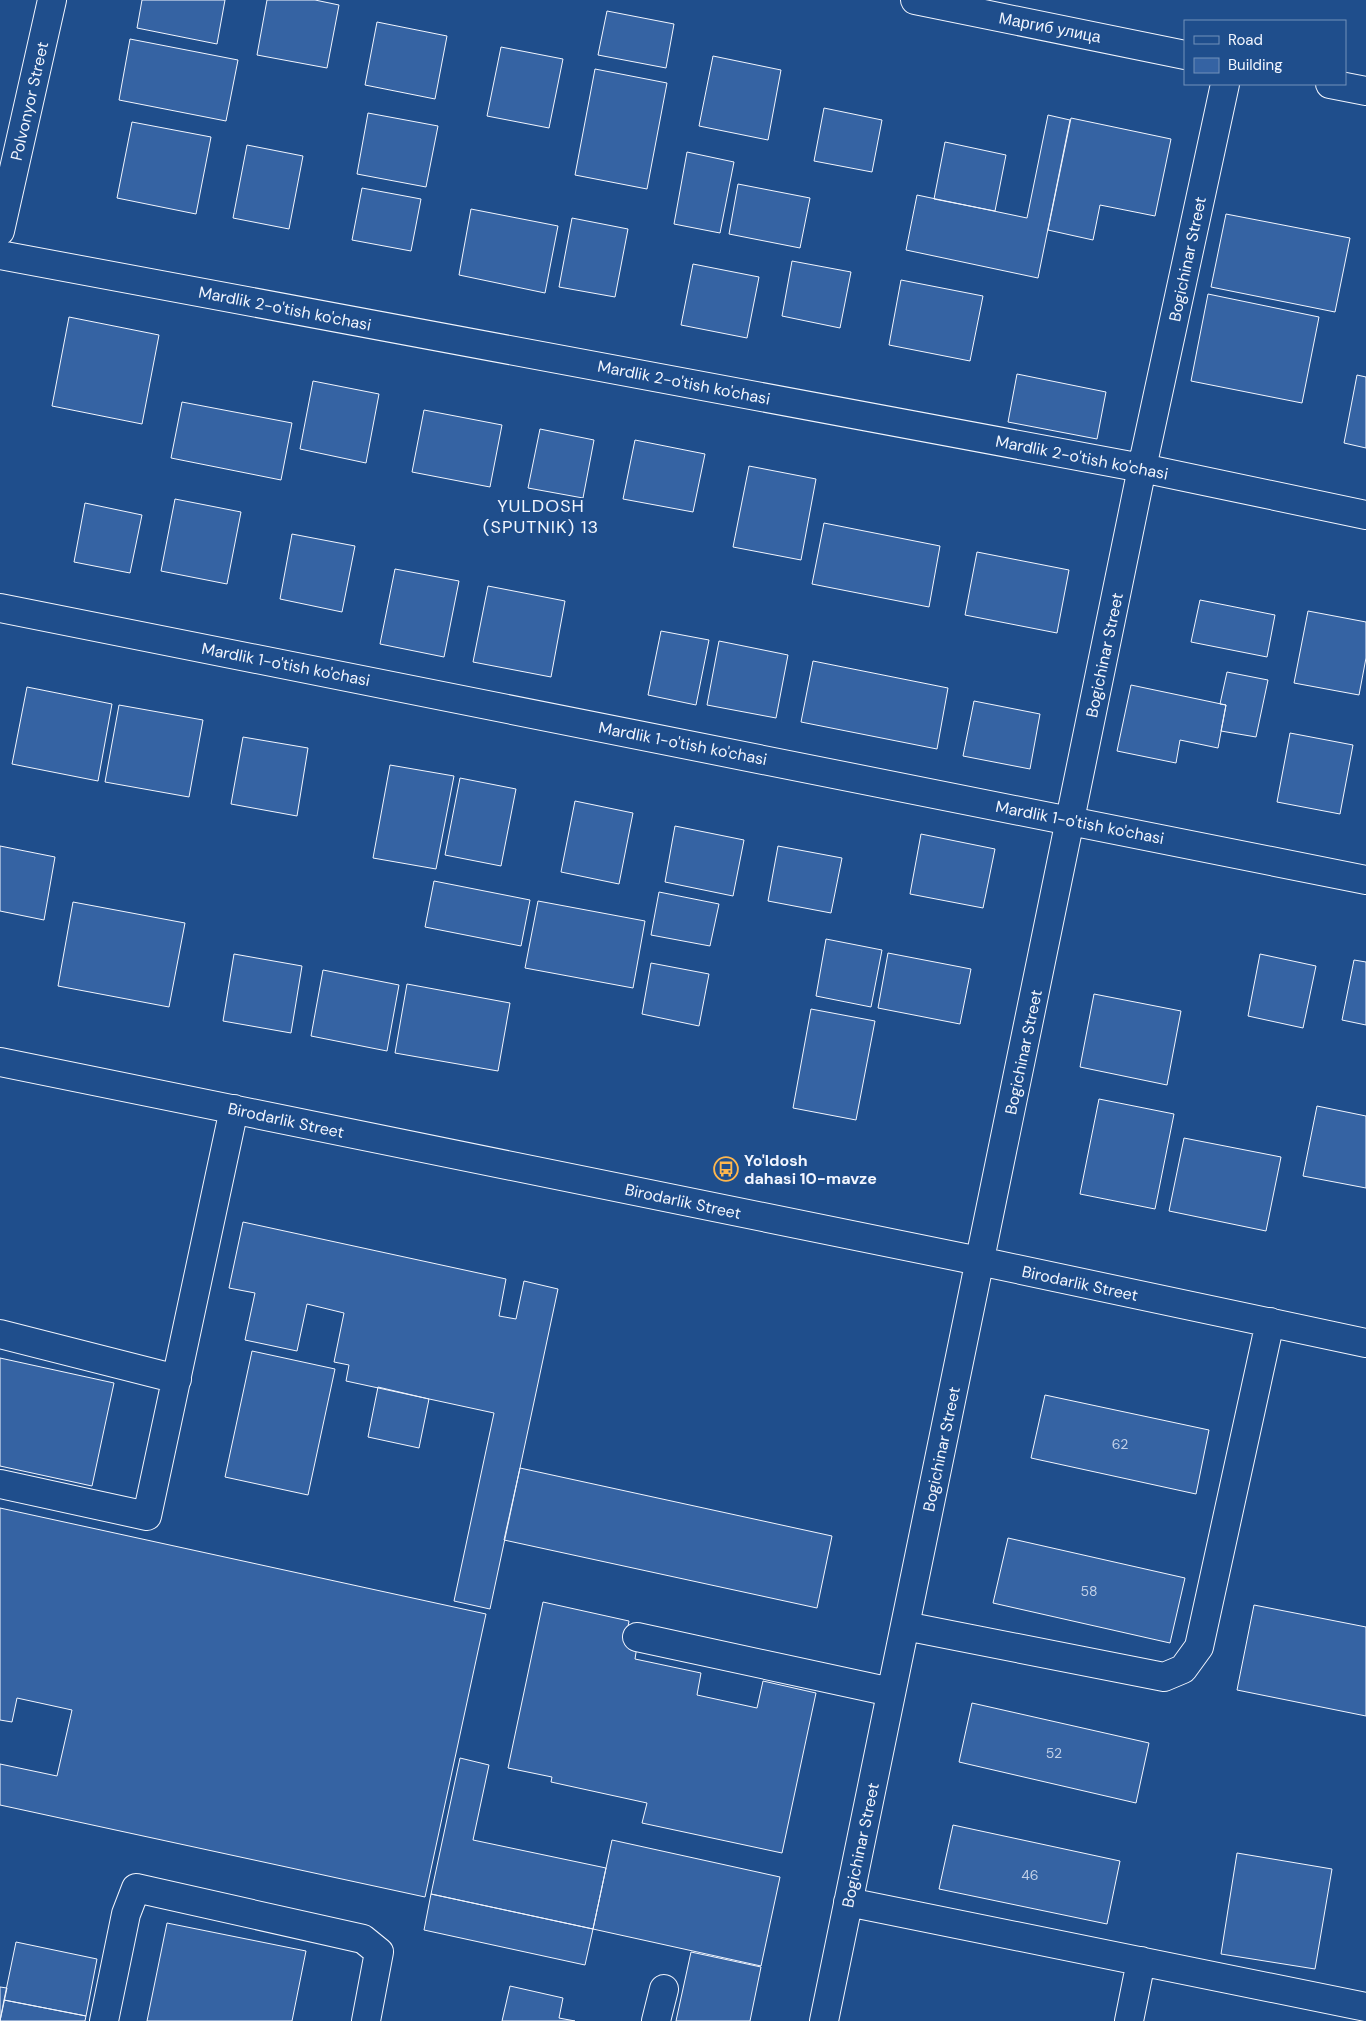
<svg xmlns="http://www.w3.org/2000/svg" width="1366" height="2021" font-family="'DM Sans',sans-serif">
	<style>
		.building { fill: #3563a3; stroke: #f2f6ff }
		.lines { fill: none; stroke-linecap: round; stroke-linejoin: round }
		.minor-casing { stroke: #f2f6ff; stroke-width: 30 }
		.minor { stroke: #1f4e8c; stroke-width: 28 }
		.labels { text-anchor: middle; stroke-width: 4; stroke-linejoin: round; paint-order: stroke }
		.number-label { font-size: 14px; fill: #c3d1e8 }
		.street-label { font-size: 16px; fill: #f2f6ff; stroke: #1f4e8c }
		.poi-label { font-size: 16px; font-weight: bold; fill: #f2f6ff; stroke: #1f4e8c; text-anchor: start }
		.neighbourhood-label { font-size: 18px; letter-spacing: 1px; fill: #f2f6ff; stroke: #1f4e8c }
	</style>
	<rect width="100%" height="100%" fill="#1f4e8c"/>
	<path class="building" d="M 142,0 L 225,0 L 217,44 L 137,28 Z
		M 267,0 L 315,0 L 339,5 L 327,68 L 257,55 Z
		M 607,11 L 674,24 L 666,68 L 598,55 Z
		M 377,22 L 447,36 L 435,99 L 365,85 Z
		M 130,39 L 238,60 L 226,121 L 119,100 Z
		M 501,47 L 563,59 L 549,128 L 487,116 Z
		M 713,56 L 781,70 L 768,140 L 699,126 Z
		M 595,69 L 667,83 L 647,189 L 575,175 Z
		M 824,108 L 882,120 L 872,172 L 814,161 Z
		M 368,113 L 438,126 L 426,187 L 357,174 Z
		M 1048,115 L 1070,120 L 1038,278 L 906,250 L 917,195 L 1027,218 Z
		M 1071,118 L 1171,139 L 1155,216 L 1100,205 L 1093,240 L 1048,230 Z
		M 132,122 L 211,137 L 196,214 L 117,198 Z
		M 945,142 L 1006,155 L 995,211 L 934,199 Z
		M 247,145 L 303,156 L 289,229 L 233,218 Z
		M 687,152 L 734,162 L 720,233 L 674,224 Z
		M 738,184 L 810,198 L 800,248 L 729,234 Z
		M 362,188 L 421,199 L 411,251 L 352,240 Z
		M 471,209 L 558,226 L 545,293 L 459,275 Z
		M 1226,214 L 1350,238 L 1335,312 L 1211,287 Z
		M 572,218 L 628,229 L 615,297 L 559,287 Z
		M 792,261 L 851,272 L 840,328 L 782,316 Z
		M 693,264 L 759,277 L 747,338 L 681,325 Z
		M 901,280 L 983,296 L 970,361 L 889,345 Z
		M 1208,294 L 1319,317 L 1302,403 L 1191,381 Z
		M 69,317 L 159,335 L 142,424 L 52,406 Z
		M 1017,374 L 1106,392 L 1097,439 L 1008,422 Z
		M 1357,375 L 1366,377 L 1366,448 L 1344,443 Z
		M 313,381 L 379,394 L 366,463 L 300,449 Z
		M 182,402 L 292,423 L 281,480 L 171,458 Z
		M 424,410 L 502,425 L 490,487 L 412,472 Z
		M 540,429 L 594,440 L 583,498 L 528,488 Z
		M 635,440 L 705,454 L 693,512 L 623,499 Z
		M 749,466 L 816,479 L 801,560 L 733,547 Z
		M 175,499 L 241,512 L 227,584 L 161,571 Z
		M 85,503 L 142,515 L 130,573 L 74,562 Z
		M 824,523 L 940,546 L 929,607 L 812,584 Z
		M 292,534 L 355,546 L 342,612 L 280,599 Z
		M 977,552 L 1069,570 L 1057,633 L 965,615 Z
		M 395,569 L 459,581 L 444,657 L 380,644 Z
		M 488,586 L 565,601 L 551,677 L 473,662 Z
		M 1200,600 L 1275,615 L 1267,657 L 1191,642 Z
		M 1308,611 L 1366,622 L 1366,658 L 1359,695 L 1294,683 Z
		M 661,631 L 709,640 L 696,705 L 648,695 Z
		M 719,641 L 788,655 L 776,718 L 707,705 Z
		M 813,661 L 948,688 L 937,749 L 801,722 Z
		M 1227,672 L 1268,680 L 1256,737 L 1221,731 L 1226,705 L 1220,704 Z
		M 1131,685 L 1226,705 L 1218,748 L 1180,740 L 1176,763 L 1117,751 Z
		M 27,687 L 112,704 L 98,781 L 12,764 Z
		M 974,701 L 1040,714 L 1030,769 L 963,756 Z
		M 119,705 L 203,720 L 189,797 L 105,782 Z
		M 1290,733 L 1353,745 L 1340,814 L 1277,802 Z
		M 243,737 L 308,748 L 297,816 L 231,804 Z
		M 390,765 L 454,776 L 436,869 L 373,858 Z
		M 460,778 L 516,789 L 501,866 L 445,855 Z
		M 575,801 L 633,813 L 619,884 L 561,872 Z
		M 675,826 L 744,840 L 733,896 L 665,882 Z
		M 921,834 L 995,849 L 983,908 L 910,894 Z
		M 0,846 L 55,857 L 44,920 L 0,911 Z
		M 778,846 L 842,858 L 831,913 L 768,901 Z
		M 434,881 L 530,900 L 521,946 L 425,927 Z
		M 659,892 L 719,904 L 710,946 L 651,935 Z
		M 538,901 L 645,921 L 633,988 L 525,968 Z
		M 73,902 L 185,923 L 169,1007 L 58,986 Z
		M 826,939 L 882,950 L 871,1007 L 816,996 Z
		M 888,953 L 971,969 L 960,1024 L 878,1008 Z
		M 234,954 L 302,966 L 291,1033 L 223,1021 Z
		M 1260,954 L 1316,966 L 1303,1028 L 1248,1016 Z
		M 1354,960 L 1366,962 L 1366,1025 L 1342,1020 Z
		M 651,963 L 709,974 L 699,1026 L 642,1014 Z
		M 323,970 L 399,985 L 387,1051 L 311,1036 Z
		M 407,984 L 510,1003 L 498,1071 L 395,1053 Z
		M 1094,994 L 1181,1011 L 1167,1085 L 1080,1067 Z
		M 811,1009 L 875,1021 L 856,1120 L 793,1108 Z
		M 1099,1099 L 1174,1114 L 1155,1209 L 1080,1194 Z
		M 1317,1106 L 1366,1116 L 1366,1188 L 1303,1176 Z
		M 1184,1138 L 1281,1157 L 1266,1231 L 1169,1211 Z
		M 243,1222 L 506,1279 L 499,1316 L 516,1319 L 524,1281 L 558,1289 L 490,1609 L 454,1601 L 494,1413 L 346,1381 L 349,1365 L 334,1362 L 344,1313 L 307,1304 L 297,1351 L 245,1340 L 255,1293 L 229,1288 Z
		M 252,1351 L 335,1369 L 308,1495 L 225,1477 Z
		M 0,1358 L 114,1383 L 92,1486 L 0,1466 Z
		M 378,1387 L 429,1399 L 419,1448 L 368,1437 Z
		M 1045,1395 L 1209,1430 L 1196,1494 L 1031,1458 Z
		M 520,1468 L 832,1536 L 817,1608 L 504,1540 Z
		M 0,1508 L 486,1614 L 425,1897 L 0,1805 L 0,1764 L 57,1776 L 72,1710 L 17,1698 L 12,1722 L 0,1720 Z
		M 1008,1538 L 1185,1578 L 1170,1643 L 993,1603 Z
		M 543,1602 L 629,1621 L 626,1638 L 638,1640 L 635,1659 L 701,1673 L 697,1695 L 757,1708 L 763,1681 L 816,1693 L 782,1853 L 642,1823 L 647,1803 L 551,1782 L 552,1777 L 508,1768 Z
		M 1254,1605 L 1366,1627 L 1366,1716 L 1237,1690 Z
		M 972,1703 L 1149,1743 L 1136,1803 L 959,1762 Z
		M 460,1758 L 489,1765 L 473,1840 L 606,1868 L 593,1929 L 431,1894 Z
		M 953,1825 L 1120,1861 L 1107,1924 L 939,1889 Z
		M 612,1840 L 780,1877 L 761,1966 L 593,1929 Z
		M 1237,1853 L 1332,1869 L 1315,1969 L 1221,1954 Z
		M 431,1894 L 593,1929 L 585,1965 L 424,1930 Z
		M 167,1923 L 306,1951 L 292,2021 L 147,2021 Z
		M 16,1942 L 97,1959 L 86,2016 L 4,2000 Z
		M 691,1952 L 761,1967 L 750,2021 L 676,2021 Z
		M 510,1986 L 563,1998 L 559,2018 L 575,2021 L 502,2021 Z
		M 0,1987 L 7,1988 L 0,2021 Z
		M 4,2000 L 86,2016 L 85,2021 L 0,2021 Z"/>
	<g class="lines">
		<g class="minor-casing">
			<path id="minor" d="M 915,0 L 1185,55
				M 1330,84 L 1366,91
				M 0,231 L 52,0
				M 0,255 L 1142,468 L 1366,515
				M 0,608 L 1366,880
				M 0,1062 L 979,1261 L 1366,1343
				M 0,1334 L 177,1379
				M 0,1484 L 147,1516 L 234,1109
				M 905,1626 L 1164,1677 L 1183,1669 L 1199,1647 L 1270,1322
				M 637,1637 L 891,1692
				M 848,1902 L 1366,2007
				M 104,2021 L 126,1914 L 136,1888 L 363,1939 L 379,1952 L 366,2021
				M 656,2021 L 664,1989
				M 824,2021 L 1142,468 L 1225,84
				M 1129,2021 L 1141,1961"/>
		</g>
		<use href="#minor" class="minor"/>
	</g>
	<defs>
		<g id="bus-ring" transform="scale(1.25)"><circle r="9.5" fill="#1f4e8c" stroke="#ffb74d" stroke-width="1.5"/><path d="M-5-6H5V4H4V6H2V4H-2V6H-4V4H-5ZM-3.5-4V0h7V-4ZM-3.5 1.2v1.5H-2V1.2ZM2 1.2v1.5H3.5V1.2Z" fill="#ffb74d"/></g>
	</defs>
	<g fill-rule="evenodd">
		<use href="#bus-ring" x="726" y="1169"/>
	</g>
	<g class="labels">
		<g class="number-label">
			<text x="1120" y="1449">62</text>
			<text x="1089" y="1596">58</text>
			<text x="1054" y="1758">52</text>
			<text x="1030" y="1880">46</text>
		</g>
		<g class="street-label">
			<text transform="translate(1050 27) rotate(11)" y="6">Маргиб улица</text>
			<text transform="translate(29 101) rotate(-77)" y="6">Polvonyor Street</text>
			<text transform="translate(1187 259) rotate(-78)" y="6">Bogichinar Street</text>
			<text transform="translate(285 308) rotate(11)" y="6">Mardlik 2-o'tish ko'chasi</text>
			<text transform="translate(684 382) rotate(11)" y="6">Mardlik 2-o'tish ko'chasi</text>
			<text transform="translate(1082 457) rotate(11)" y="6">Mardlik 2-o'tish ko'chasi</text>
			<text transform="translate(1104 655) rotate(-78)" y="6">Bogichinar Street</text>
			<text transform="translate(286 664) rotate(11)" y="6">Mardlik 1-o'tish ko'chasi</text>
			<text transform="translate(683 743) rotate(11)" y="6">Mardlik 1-o'tish ko'chasi</text>
			<text transform="translate(1080 822) rotate(11)" y="6">Mardlik 1-o'tish ko'chasi</text>
			<text transform="translate(1023 1052) rotate(-78)" y="6">Bogichinar Street</text>
			<text transform="translate(286 1120) rotate(12)" y="6">Birodarlik Street</text>
			<text transform="translate(683 1201) rotate(12)" y="6">Birodarlik Street</text>
			<text transform="translate(1080 1283) rotate(12)" y="6">Birodarlik Street</text>
			<text transform="translate(941 1449) rotate(-78)" y="6">Bogichinar Street</text>
			<text transform="translate(860 1845) rotate(-78)" y="6">Bogichinar Street</text>
		</g>
		<g class="poi-label">
			<text x="744" y="1166">Yo'ldosh<tspan x="744" dy="18">dahasi 10-mavze</tspan></text>
		</g>
		<g class="neighbourhood-label">
			<text x="541" y="512">YULDOSH<tspan x="541" dy="21">(SPUTNIK) 13</tspan></text>
		</g>
	</g>
	<rect x="1184" y="20" width="162" height="65" fill="#1f4e8c" stroke="#7391ba"/>
	<rect x="1194" y="36" width="25" height="8" fill="#1f4e8c" stroke="#7391ba"/>
	<text x="1228" y="45" font-size="15" fill="#f2f6ff">Road</text>
	<rect x="1194" y="58" width="25" height="15" fill="#3563a3" stroke="#7391ba"/>
	<text x="1228" y="70" font-size="15" fill="#f2f6ff">Building</text>
</svg>
